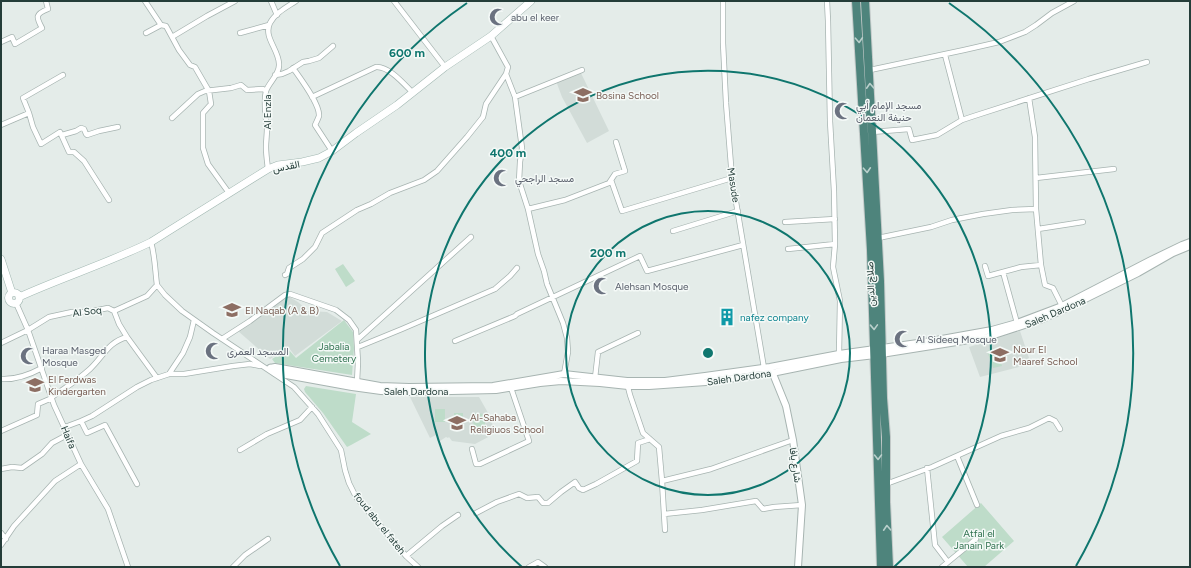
<svg xmlns="http://www.w3.org/2000/svg" width="1191" height="568" font-family="Figtree,Vazirmatn,sans-serif">
	<style>
		.built { fill: #d2dcd8 }
		.green { fill: #bedcc9 }
		.lines { fill: none; stroke-linecap: round; stroke-linejoin: round }
		.minor-casing { stroke: #a7b4b1; stroke-width: 6 }
		.tertiary-casing { stroke: #a7b4b1; stroke-width: 8 }
		.secondary-casing { stroke: #a2b8b2; stroke-width: 8 }
		.trunk-casing { stroke: #c2c9c8; stroke-width: 10 }
		.minor { stroke: #fff; stroke-width: 4.5 }
		.tertiary { stroke: #fff; stroke-width: 6 }
		.secondary { stroke: #fff; stroke-width: 7 }
		.trunk { stroke: #4e847c; stroke-width: 8 }
		.oneway { stroke: #bad0cc }
		.ring { fill: none; stroke: #0f766e; stroke-width: 2 }
		.labels { text-anchor: middle; stroke-width: 3; stroke-linejoin: round; paint-order: stroke }
		.worship-label { font-size: 10px; fill: #5b616d; stroke: #f4f9f7; text-anchor: start }
		.education-label { font-size: 10px; fill: #785e54; stroke: #f4f9f7; text-anchor: start }
		.street-label { font-size: 10px; fill: #243d39; stroke: #f4f9f7 }
		.culture-label { font-size: 10px; fill: #0d838f; stroke: #f4f9f7; text-anchor: start }
		.park-label { font-size: 10px; fill: #307250; stroke: #f4f9f7 }
		.centre { fill: #0f766e; stroke: #f4f9f7; stroke-width: 2 }
		.ring-label { font-size: 12px; text-anchor: middle; font-weight: bold; fill: #0f766e; stroke: #f4f9f7; stroke-width: 3; stroke-linejoin: round; paint-order: stroke }
	</style>
	<rect width="100%" height="100%" fill="#e4ece9"/>
	<path class="built" d="M 580,71 L 609,131 L 587,143 L 562,97 L 556,81 Z
		M 286,295 L 298,302 L 308,311 L 327,312 L 342,321 L 295,356 L 289,348 L 270,359 L 238,331 Z
		M 1020,331 L 1031,364 L 980,377 L 969,347 Z
		M 410,397 L 479,397 L 487,411 L 494,428 L 494,434 L 475,444 L 452,441 L 449,437 L 448,438 L 446,437 L 440,441 L 436,435 L 430,438 Z"/>
	<path class="green" d="M 343,264 L 355,281 L 346,287 L 335,269 Z
		M 344,320 L 353,332 L 354,348 L 352,375 L 275,363 L 272,359 L 288,349 L 296,358 Z
		M 996,348 L 1002,366 L 993,368 L 987,351 Z
		M 306,386 L 356,394 L 352,422 L 371,434 L 351,445 L 347,447 L 323,413 L 305,392 L 304,389 Z
		M 435,409 L 445,409 L 445,422 L 435,422 Z
		M 454,413 L 463,413 L 463,424 L 454,424 Z
		M 474,413 L 485,414 L 485,434 L 473,433 Z
		M 981,503 L 1014,541 L 984,567 L 968,567 L 942,537 Z"/>
	<g class="lines">
		<g class="minor-casing">
			<path id="minor" d="M 145,1 L 161,25
				M 271,1 L 277,15
				M 394,1 L 445,67
				M 723,1 L 723,43 L 726,103 L 732,178 L 764,368
				M 827,1 L 828,21 L 830,121 L 834,191 L 835,244 L 833,267 L 840,301 L 839,354
				M 146,33 L 161,25 L 166,26 L 179,50 L 190,65 L 195,67 L 206,86 L 209,91 L 211,104 L 203,113 L 203,148 L 208,164 L 229,193
				M 240,33 L 269,25
				M 491,36 L 508,67 L 506,74 L 515,97 L 522,148 L 520,162 L 519,181 L 528,209 L 538,254 L 544,271 L 547,284 L 563,323 L 567,338 L 568,352 L 564,374
				M 172,37 L 207,16 L 235,1
				M 1,42 L 12,37 L 15,44 L 42,28 C 36,17 35,14 48,9 L 46,1
				M 945,55 L 962,120
				M 293,68 C 300,78 320,104 319,116 C 318,119 316,123 315,125 L 332,151
				M 870,70 L 964,50 L 999,42 L 1025,32 L 1036,25 L 1052,13 L 1074,1
				M 275,75 L 282,74 L 289,71 L 303,62 L 309,61 L 319,58 L 333,46
				M 312,97 L 376,67 C 389,66 404,84 413,93
				M 515,97 L 582,70
				M 1029,98 L 1035,137 L 1036,209 L 1041,265 L 1045,285 L 1053,288 L 1062,306
				M 29,113 L 33,127 L 41,144 L 60,132 L 69,152 L 74,152 L 84,161 L 109,200
				M 172,118 L 198,94 L 205,91 L 231,88 L 241,85 L 247,90 L 263,89 L 266,91
				M 1,125 L 29,113 L 23,98 L 63,75
				M 872,132 L 909,129 L 912,140 L 937,135 L 962,120 L 974,116 L 1089,79 L 1147,62
				M 62,135 L 76,131 L 81,128 L 84,129 L 86,134 L 87,135 L 99,131 L 118,127
				M 268,169 C 267,161 266,154 266,147 C 266,141 267,135 267,128 C 266,118 263,102 266,91 C 269,82 280,74 279,64 C 279,50 263,37 270,23 C 275,13 287,7 296,1
				M 1036,178 L 1114,169
				M 611,180 L 622,211 L 732,178
				M 528,209 L 565,200 L 609,183 L 615,174 L 625,171 L 616,142
				M 785,222 L 835,219
				M 1038,229 L 1083,222
				M 673,231 L 738,211
				M 878,238 L 931,227 L 952,220 L 983,214 L 1012,210 L 1036,209
				M 151,242 C 155,256 155,270 157,285
				M 788,249 L 835,244
				M 985,266 L 988,276 L 1021,267 L 1041,265
				M 1003,272 L 1017,323
				M 285,275 L 287,274 L 289,268 L 303,259 L 315,247 L 322,233 L 357,210 L 371,204 L 390,193 L 424,180 L 437,171 L 467,137 L 483,117 L 486,104 L 506,74
				M 16,303 L 28,330 L 54,405 L 81,464 L 108,509 L 128,567
				M 127,337 L 157,378
				M 222,339 L 250,321 L 285,295 L 290,294 L 336,310 L 349,320 L 356,330 L 358,362 L 357,382
				M 357,340 L 471,237
				M 455,341 L 515,316 L 517,314 L 640,256 L 647,271 L 743,245
				M 1,343 L 28,330 L 49,317 L 72,312 L 88,312 L 108,308 L 114,311 L 147,296 L 157,285 L 165,295 L 182,311 L 213,333 L 294,387 L 318,414 L 341,450 L 345,470 L 349,483 L 356,497 L 406,556 L 418,567
				M 358,347 L 402,329 L 495,289 L 510,276 L 517,268
				M 169,374 L 183,353 L 190,337 L 194,320
				M 595,378 L 598,352 L 638,333
				M 1,379 C 16,380 29,375 42,368
				M 627,383 L 630,395 L 643,433 L 659,447 L 662,481 L 664,514 L 702,510 L 756,501 L 763,509 L 774,507 L 802,505
				M 52,397 C 65,388 78,380 90,369 C 103,357 108,342 127,337 L 119,324 L 114,311
				M 81,421 L 87,433 L 105,425 L 137,484
				M 65,427 L 81,421 L 92,416 L 137,387 L 151,380 L 169,374 L 184,374 L 233,366 L 250,364 L 260,366
				M 1,431 L 37,415 L 38,404 L 52,398
				M 472,449 L 476,464 L 480,464 L 529,441 L 510,385
				M 240,450 L 267,434 L 300,420 L 312,407
				M 957,456 L 977,505
				M 927,468 L 935,545 L 948,562
				M 1,469 L 12,467 L 22,468 L 42,454 L 52,443 L 67,435
				M 662,481 L 711,469 L 793,440
				M 886,484 L 932,467 L 1001,436 L 1029,428 L 1049,418 L 1055,421 L 1060,429
				M 476,513 L 497,502 L 519,494 L 527,498 L 538,497 L 543,503 L 548,503 L 561,492 L 575,482 L 579,488 L 583,490 L 596,484 L 637,461 L 638,443 L 650,439
				M 664,514 L 665,530
				M 1,533 L 6,539
				M 1,545 L 14,526 L 55,481 L 81,464
				M 406,556 L 442,526 L 458,515
				M 233,567 L 245,555 L 268,539
				M 529,567 L 538,562 L 545,567
				M 942,567 L 976,539"/>
		</g>
		<g class="tertiary-casing">
			<path id="tertiary" d="M 270,368 L 275,373 L 352,387 L 381,391 L 407,392 L 496,390 L 540,383 L 561,381 L 600,383 L 628,386 L 649,386 L 706,382 L 772,373 L 841,359 L 875,355 L 988,337 L 1040,320 L 1067,308 L 1138,273 L 1173,253 L 1190,246
				M 270,368 L 275,367 L 380,386 L 409,387 L 493,386 L 564,374 L 627,381 L 665,381 L 705,376 L 770,367 L 839,354 L 925,342 L 992,330 L 1017,323 L 1062,306 L 1151,260 L 1182,245 L 1190,242
				M 771,369 L 786,406 L 793,440 L 802,505 L 798,567"/>
		</g>
		<g class="secondary-casing">
			<path id="secondary" d="M 1,259 L 12,293
				M8.5 298a5.5 5.5 0 1 1 11 0a5.5 5.5 0 1 1-11 0Z
				M 19,297 C 63,277 108,263 151,242 L 268,169 L 278,165 L 302,162 L 319,158 L 332,151 L 356,133 L 397,105 L 445,67 L 491,36 L 531,1"/>
		</g>
		<g class="trunk-casing">
			<path id="trunk" d="M 856,1 L 871,250 L 881,567
				M 865,1 L 880,281 L 883,398 L 886,437 L 886,502 L 889,567"/>
		</g>
		<use href="#minor" class="minor"/>
		<use href="#tertiary" class="tertiary"/>
		<use href="#secondary" class="secondary"/>
		<use href="#trunk" class="trunk"/>
	</g>
	<defs><path id="oneway-chevron" d="M-2-3.5L2.5 0L-2 3.5" fill="none" stroke-width="1.6" stroke-linecap="round" stroke-linejoin="round"/></defs>
	<g class="oneway">
		<use href="#oneway-chevron" transform="translate(859 40) rotate(87)"/>
		<use href="#oneway-chevron" transform="translate(870 86) rotate(-93)"/>
		<use href="#oneway-chevron" transform="translate(867 170) rotate(87)"/>
		<use href="#oneway-chevron" transform="translate(874 327) rotate(88)"/>
		<use href="#oneway-chevron" transform="translate(878 457) rotate(89)"/>
		<use href="#oneway-chevron" transform="translate(887 528) rotate(-93)"/>
	</g>
	<g class="ring">
		<circle cx="708" cy="353" r="142"/>
		<path d="M522 567A283 283 0 1 1 894 567"/>
		<path d="M340 566A425 425 0 0 1 467 3M949 3A425 425 0 0 1 1076 566"/>
	</g>
	<defs>
		<g id="mosque-bare" transform="scale(1.38)"><path d="M3.5-4.9A6 6 0 1 0 3.5 4.9A5 5 0 1 1 3.5-4.9Z" fill="#6b7280" stroke="#f4f9f7" stroke-width="2.5" paint-order="stroke"/></g>
		<g id="school-bare" transform="scale(1.38)"><path d="M0-5L7-2L0 1L-7-2ZM-4 1L0 2.5L4 1V4Q0 6-4 4Z" fill="#8d6e63" stroke="#f4f9f7" stroke-width="2.5" paint-order="stroke"/></g>
		<g id="building-bare" transform="scale(1.38)"><path d="M-4-6H4V6H1V3H-1V6H-4ZM-2.5-4.3h1.7v1.8h-1.7ZM.8-4.3h1.7v1.8H.8ZM-2.5-1h1.7V.8h-1.7ZM.8-1h1.7V.8H.8Z" fill="#0f9aa8" stroke="#f4f9f7" stroke-width="2.5" paint-order="stroke"/></g>
	</defs>
	<g fill-rule="evenodd">
		<use href="#mosque-bare" x="498" y="17"/>
		<use href="#school-bare" x="583" y="95"/>
		<use href="#mosque-bare" x="843" y="111"/>
		<use href="#mosque-bare" x="502" y="178"/>
		<use href="#mosque-bare" x="602" y="286"/>
		<use href="#school-bare" x="232" y="310"/>
		<use href="#building-bare" x="727" y="317"/>
		<use href="#mosque-bare" x="903" y="339"/>
		<use href="#mosque-bare" x="214" y="351"/>
		<use href="#school-bare" x="1000" y="355"/>
		<use href="#mosque-bare" x="29" y="356"/>
		<use href="#school-bare" x="35" y="385"/>
		<use href="#school-bare" x="457" y="423"/>
	</g>
	<g class="labels">
		<g class="worship-label">
			<text x="511" y="21">abu el keer</text>
			<text x="856" y="109">مسجد الإمام أبي<tspan x="856" dy="12">حنيفة النعمان</tspan></text>
			<text x="515" y="182">مسجد الراجحي</text>
			<text x="615" y="290">Alehsan Mosque</text>
			<text x="916" y="343">Al Sideeq Mosque</text>
			<text x="42" y="354">Haraa Masged<tspan x="42" dy="12">Mosque</tspan></text>
			<text x="227" y="355">المسجد العمرى</text>
		</g>
		<g class="education-label">
			<text x="596" y="99">Bosina School</text>
			<text x="245" y="314">El Naqab (A &amp; B)</text>
			<text x="1013" y="353">Nour El<tspan x="1013" dy="12">Maaref School</tspan></text>
			<text x="48" y="383">El Ferdwas<tspan x="48" dy="12">Kindergarten</tspan></text>
			<text x="470" y="421">Al-Sahaba<tspan x="470" dy="12">Religiuos School</tspan></text>
		</g>
		<g class="street-label">
			<text transform="translate(267 112) rotate(-90)" y="4">Al Enzla</text>
			<text transform="translate(286 166) rotate(-11)" y="4">القدس</text>
			<text transform="translate(734 185) rotate(81)" y="4">Masude</text>
			<text transform="translate(870 284) rotate(-92)" y="4">صلاح الدين</text>
			<text transform="translate(87 311) rotate(-7)" y="4">Al Soq</text>
			<text transform="translate(1055 312) rotate(-23)" y="4">Saleh Dardona</text>
			<text transform="translate(739 377) rotate(-8)" y="4">Saleh Dardona</text>
			<text x="416" y="395">Saleh Dardona</text>
			<text transform="translate(69 437) rotate(67)" y="4">Haifa</text>
			<text transform="translate(796 465) rotate(82)" y="4">شارع يافا</text>
			<text transform="translate(380 523) rotate(51)" y="4">foud abu el fateh</text>
		</g>
		<g class="culture-label">
			<text x="740" y="321">nafez company</text>
		</g>
		<g class="park-label">
			<text x="334" y="350">Jabalia<tspan x="334" dy="12">Cemetery</tspan></text>
			<text x="979" y="537">Atfal el<tspan x="979" dy="12">Janain Park</tspan></text>
		</g>
	</g>
	<circle cx="708" cy="353" r="6" class="centre"/>
	<g class="ring-label">
		<text x="407" y="57">600 m</text>
		<text x="508" y="157">400 m</text>
		<text x="608" y="257">200 m</text>
	</g>
	<rect width="1191" height="568" fill="none" stroke="#243d39" stroke-width="4"/>
</svg>
